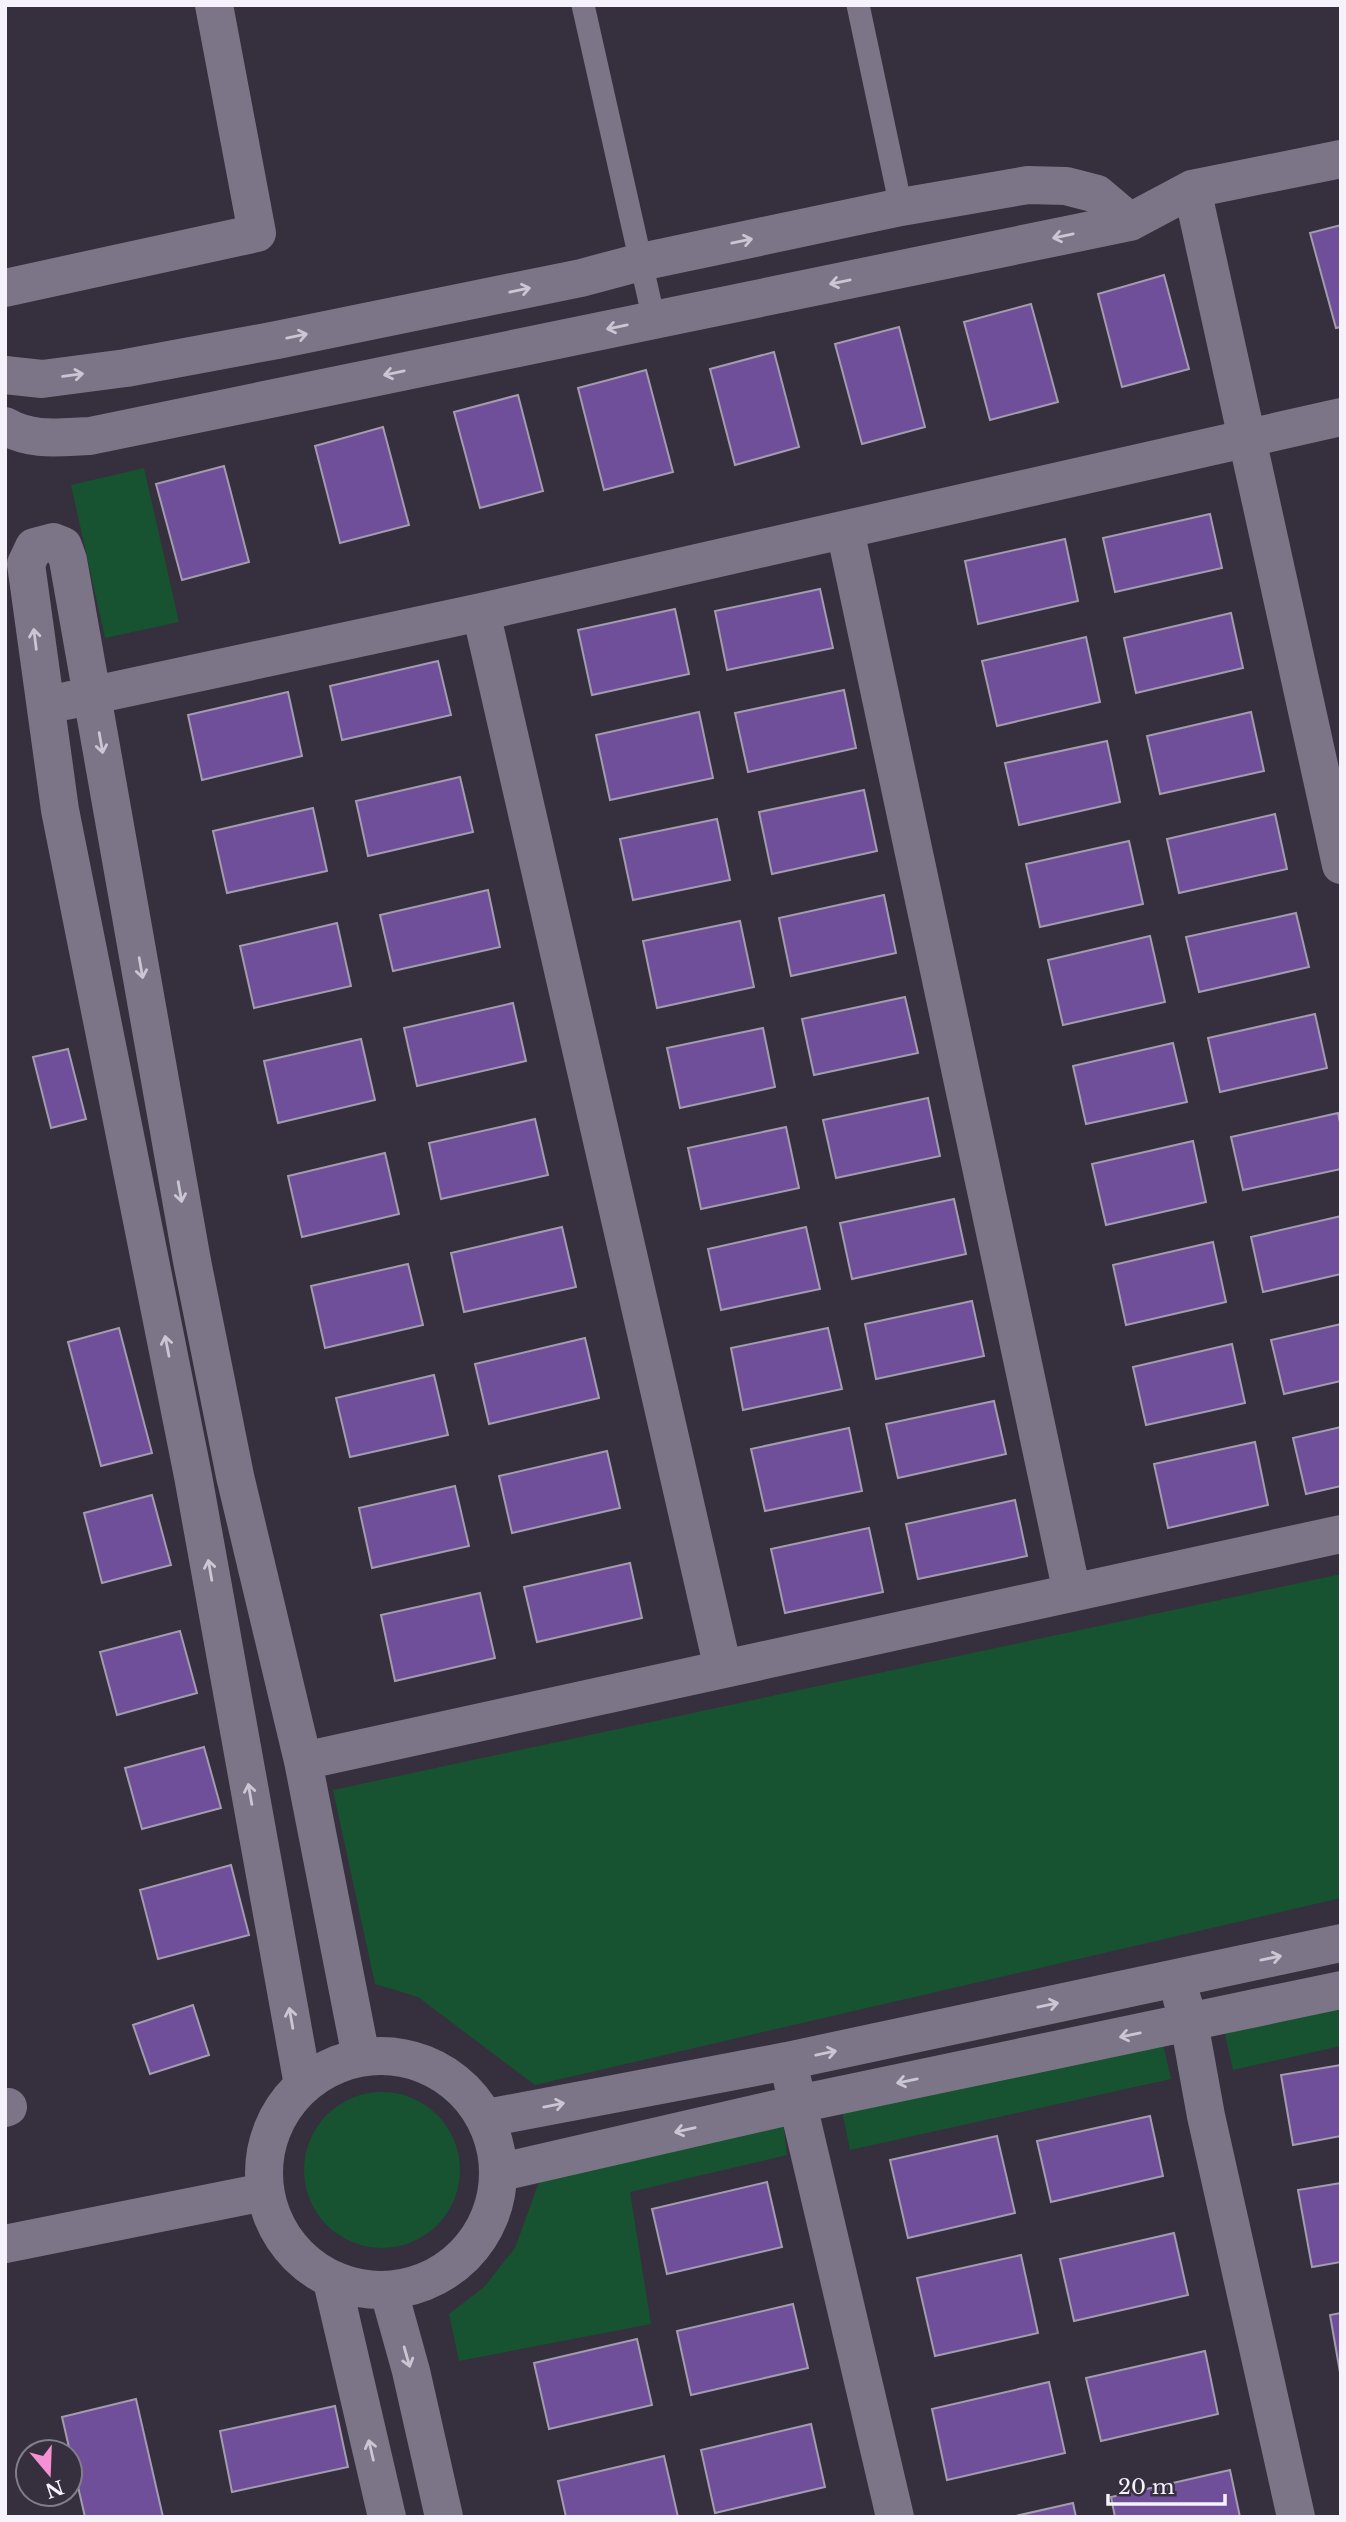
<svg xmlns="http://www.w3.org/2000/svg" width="1346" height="2522" font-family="'Libre Baskerville',serif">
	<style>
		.green { fill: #175330 }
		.building { fill: #6f4f9a; stroke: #a29cae; stroke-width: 2 }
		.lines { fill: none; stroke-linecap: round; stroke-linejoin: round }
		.service { stroke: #7b7587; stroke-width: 23 }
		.minor { stroke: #7b7587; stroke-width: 38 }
		.oneway { stroke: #cac6d3 }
	</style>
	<rect width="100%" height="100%" fill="#352f3e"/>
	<path class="green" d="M 144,468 L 179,622 L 105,638 L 71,485 Z
		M 1341,1574 L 1341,1898 L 535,2085 L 418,1997 L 375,1984 L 333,1790 Z
		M 1341,2004 L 1341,2046 L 1233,2070 L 1224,2030 Z
		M 1162,2040 L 1171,2079 L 850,2150 L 842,2111 Z
		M304 2170a78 78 0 1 1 156 0a78 78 0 1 1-156 0Z
		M 783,2120 L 787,2155 L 630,2192 L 651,2324 L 459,2361 L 449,2314 L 484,2287 L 515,2248 L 543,2171 Z"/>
	<path class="building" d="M 1341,225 L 1341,327 L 1336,328 L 1310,233 Z
		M 1164,275 L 1189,369 L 1122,387 L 1098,294 Z
		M 1031,304 L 1058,402 L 990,420 L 964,322 Z
		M 899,327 L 925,427 L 862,444 L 835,344 Z
		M 774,352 L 799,447 L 735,465 L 710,369 Z
		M 646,370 L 673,472 L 604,490 L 578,388 Z
		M 518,395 L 543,491 L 480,508 L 454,412 Z
		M 383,427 L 409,525 L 340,543 L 315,446 Z
		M 224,466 L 249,562 L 182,580 L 156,484 Z
		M 1210,514 L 1222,568 L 1115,592 L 1103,538 Z
		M 1065,539 L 1078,601 L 978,624 L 965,561 Z
		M 820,589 L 833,648 L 727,670 L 715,611 Z
		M 675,609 L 689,674 L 592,695 L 578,630 Z
		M 1231,613 L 1243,668 L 1136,693 L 1124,638 Z
		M 1086,637 L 1100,702 L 997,726 L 982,661 Z
		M 438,661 L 451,715 L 342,740 L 330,686 Z
		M 844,690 L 856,748 L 748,772 L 735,713 Z
		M 288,692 L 302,756 L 202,780 L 188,715 Z
		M 699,712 L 713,778 L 610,800 L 596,735 Z
		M 1251,712 L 1264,771 L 1160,794 L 1147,736 Z
		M 1107,741 L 1120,802 L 1019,825 L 1005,763 Z
		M 460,777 L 473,832 L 368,856 L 356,801 Z
		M 864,790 L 877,851 L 772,874 L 759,812 Z
		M 313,808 L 327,871 L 227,893 L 213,831 Z
		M 1275,814 L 1287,869 L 1179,893 L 1167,839 Z
		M 717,819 L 730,880 L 633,900 L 620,839 Z
		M 1129,841 L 1143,904 L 1040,927 L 1026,864 Z
		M 488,890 L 500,947 L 393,971 L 380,915 Z
		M 884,895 L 896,953 L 791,976 L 779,918 Z
		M 1296,913 L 1309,967 L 1199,992 L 1186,937 Z
		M 740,921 L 754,987 L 657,1008 L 643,941 Z
		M 337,923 L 351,986 L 254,1008 L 240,946 Z
		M 1150,936 L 1165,1002 L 1063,1025 L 1048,960 Z
		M 905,997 L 918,1053 L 814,1075 L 802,1019 Z
		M 513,1003 L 526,1061 L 417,1086 L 404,1028 Z
		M 1315,1014 L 1327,1068 L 1220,1092 L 1208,1038 Z
		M 763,1028 L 775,1087 L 680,1108 L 667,1048 Z
		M 361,1039 L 375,1100 L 278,1123 L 264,1061 Z
		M 1173,1043 L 1187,1102 L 1086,1124 L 1073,1066 Z
		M 68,1049 L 86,1119 L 51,1128 L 33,1057 Z
		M 928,1098 L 940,1156 L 836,1178 L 823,1120 Z
		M 1338,1113 L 1341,1127 L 1341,1169 L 1243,1190 L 1231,1137 Z
		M 535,1119 L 548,1175 L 441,1199 L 429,1143 Z
		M 786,1127 L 799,1188 L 701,1209 L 688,1148 Z
		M 1193,1141 L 1206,1202 L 1106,1225 L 1092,1164 Z
		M 385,1153 L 399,1214 L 302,1237 L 288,1176 Z
		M 954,1199 L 966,1254 L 852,1279 L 840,1223 Z
		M 1341,1216 L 1341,1274 L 1263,1292 L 1251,1237 Z
		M 562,1227 L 576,1287 L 464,1312 L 451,1253 Z
		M 806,1227 L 820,1289 L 721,1310 L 708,1249 Z
		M 1213,1242 L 1226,1302 L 1126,1325 L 1113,1265 Z
		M 408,1264 L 423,1325 L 325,1348 L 311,1286 Z
		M 972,1301 L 984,1356 L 876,1379 L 865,1324 Z
		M 1341,1324 L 1341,1381 L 1284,1394 L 1271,1340 Z
		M 119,1328 L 152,1453 L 101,1466 L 68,1342 Z
		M 828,1328 L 842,1389 L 743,1410 L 731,1348 Z
		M 585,1338 L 599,1398 L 489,1424 L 475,1364 Z
		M 1232,1344 L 1245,1403 L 1146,1425 L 1133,1367 Z
		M 434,1375 L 448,1435 L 350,1457 L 336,1398 Z
		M 994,1401 L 1006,1454 L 898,1478 L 886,1424 Z
		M 1341,1427 L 1341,1486 L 1306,1494 L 1293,1438 Z
		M 849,1428 L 862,1491 L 765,1511 L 751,1449 Z
		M 1255,1442 L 1268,1505 L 1168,1528 L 1154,1464 Z
		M 607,1451 L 620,1508 L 512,1533 L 499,1476 Z
		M 455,1486 L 469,1546 L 372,1568 L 359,1508 Z
		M 152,1495 L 171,1565 L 102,1583 L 84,1513 Z
		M 1015,1500 L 1027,1556 L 918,1579 L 906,1524 Z
		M 869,1528 L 883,1592 L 785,1613 L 771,1549 Z
		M 630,1563 L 642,1618 L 537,1642 L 524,1587 Z
		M 480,1593 L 495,1658 L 395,1681 L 381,1615 Z
		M 180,1631 L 197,1693 L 117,1715 L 100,1652 Z
		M 204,1747 L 221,1808 L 142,1829 L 125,1768 Z
		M 231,1865 L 249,1935 L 158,1959 L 140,1890 Z
		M 193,2005 L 209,2055 L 150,2074 L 133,2025 Z
		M 1341,2065 L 1341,2136 L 1293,2145 L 1281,2075 Z
		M 1150,2116 L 1163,2176 L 1051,2202 L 1037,2141 Z
		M 997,2136 L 1015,2213 L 908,2238 L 890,2160 Z
		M 767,2182 L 782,2247 L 667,2274 L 652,2209 Z
		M 1341,2183 L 1341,2262 L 1312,2267 L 1298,2190 Z
		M 1174,2233 L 1188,2295 L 1074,2321 L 1060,2259 Z
		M 1021,2255 L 1038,2333 L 935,2356 L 917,2278 Z
		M 793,2304 L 808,2368 L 691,2395 L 677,2331 Z
		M 1341,2313 L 1341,2378 L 1330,2315 Z
		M 637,2339 L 652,2405 L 549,2429 L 534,2363 Z
		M 1205,2351 L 1218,2414 L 1101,2441 L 1086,2378 Z
		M 1049,2382 L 1065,2453 L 947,2480 L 932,2409 Z
		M 136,2399 L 163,2517 L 85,2517 L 62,2417 Z
		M 335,2406 L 348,2467 L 232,2492 L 220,2431 Z
		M 811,2424 L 825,2487 L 715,2513 L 701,2450 Z
		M 664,2456 L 678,2517 L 566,2517 L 558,2481 Z
		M 1230,2470 L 1240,2517 L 1115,2517 L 1111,2497 Z
		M 1073,2503 L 1076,2517 L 1011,2517 Z"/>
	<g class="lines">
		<path class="service" d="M 583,5 L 654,320
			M 858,5 L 901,207"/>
		<path class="minor" d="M 1192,189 L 1341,865
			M 5,288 L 257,233 L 214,5
			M 5,375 L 42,379 L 126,368 L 277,340 L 581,278 L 641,262 L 901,207 L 1028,185 L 1066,186 L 1097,194 L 1130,222
			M 5,426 C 33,442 59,437 90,436 L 1130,222 L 1192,189 L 1341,159
			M 845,530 L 1072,1593
			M 481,612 L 723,1669
			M 66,701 L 481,612 L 1341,417
			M 303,1761 L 1341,1534
			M 1182,1999 L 1189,2022 L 1206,2116 L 1296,2517
			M264 2173a117 117 0 1 1 234 0a117 117 0 1 1-234 0Z
			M 792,2079 L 895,2517
			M 303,2085 L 193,1476 L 60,810 L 26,564 L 34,547 L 53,542 L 63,546 L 68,560 L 192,1261 L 235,1476 L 303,1761 L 361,2057
			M 5,2108 L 8,2107
			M 487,2118 L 787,2061 L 1341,1943
			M 501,2172 L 798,2104 L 1341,1990
			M 5,2244 L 264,2192
			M 332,2281 L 387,2517
			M 389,2292 L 411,2371 L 444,2517"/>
	</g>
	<defs><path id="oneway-shaft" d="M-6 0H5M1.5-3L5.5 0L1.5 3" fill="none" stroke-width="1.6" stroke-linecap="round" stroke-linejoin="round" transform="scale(1.75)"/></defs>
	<g class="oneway">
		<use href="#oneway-shaft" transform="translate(1063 236) rotate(168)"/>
		<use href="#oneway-shaft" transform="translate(742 241) rotate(-12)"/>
		<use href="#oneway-shaft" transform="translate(840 282) rotate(168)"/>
		<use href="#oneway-shaft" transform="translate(520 290) rotate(-12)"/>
		<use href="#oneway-shaft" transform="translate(617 327) rotate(168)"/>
		<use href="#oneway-shaft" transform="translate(297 336) rotate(-12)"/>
		<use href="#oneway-shaft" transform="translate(394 373) rotate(168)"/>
		<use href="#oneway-shaft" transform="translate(73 375) rotate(-8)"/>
		<use href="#oneway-shaft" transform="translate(35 639) rotate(-97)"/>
		<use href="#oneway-shaft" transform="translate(101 743) rotate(80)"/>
		<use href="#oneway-shaft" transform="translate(141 968) rotate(80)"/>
		<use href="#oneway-shaft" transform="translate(180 1192) rotate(80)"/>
		<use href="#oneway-shaft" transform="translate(167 1346) rotate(-101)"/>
		<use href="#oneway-shaft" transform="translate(210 1570) rotate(-100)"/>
		<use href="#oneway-shaft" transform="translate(250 1794) rotate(-100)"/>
		<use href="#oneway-shaft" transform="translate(1271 1958) rotate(-12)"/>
		<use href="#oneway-shaft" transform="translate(1048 2005) rotate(-12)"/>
		<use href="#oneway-shaft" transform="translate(291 2018) rotate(-100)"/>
		<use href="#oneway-shaft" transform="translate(1130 2035) rotate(168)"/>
		<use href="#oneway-shaft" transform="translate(826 2053) rotate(-12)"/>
		<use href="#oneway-shaft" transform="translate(907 2081) rotate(168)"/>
		<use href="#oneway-shaft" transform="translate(554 2105) rotate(-11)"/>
		<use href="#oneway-shaft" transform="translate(685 2130) rotate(167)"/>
		<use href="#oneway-shaft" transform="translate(407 2357) rotate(74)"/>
		<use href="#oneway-shaft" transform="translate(371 2450) rotate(-103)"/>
	</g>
	<rect width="1346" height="2522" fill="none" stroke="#f5f2fc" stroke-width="14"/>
	<g transform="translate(49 2473) rotate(161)"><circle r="33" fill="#352f3e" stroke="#827d8a" stroke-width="2"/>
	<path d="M0-5L12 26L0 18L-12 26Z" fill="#f591d2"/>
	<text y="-10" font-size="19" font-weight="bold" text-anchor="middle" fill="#f5f2fc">N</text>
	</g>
	<path d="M1108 2494v10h117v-10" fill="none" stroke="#f5f2fc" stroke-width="3.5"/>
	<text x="1118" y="2494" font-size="21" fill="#f5f2fc" stroke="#352f3e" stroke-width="5" paint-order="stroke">20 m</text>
</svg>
